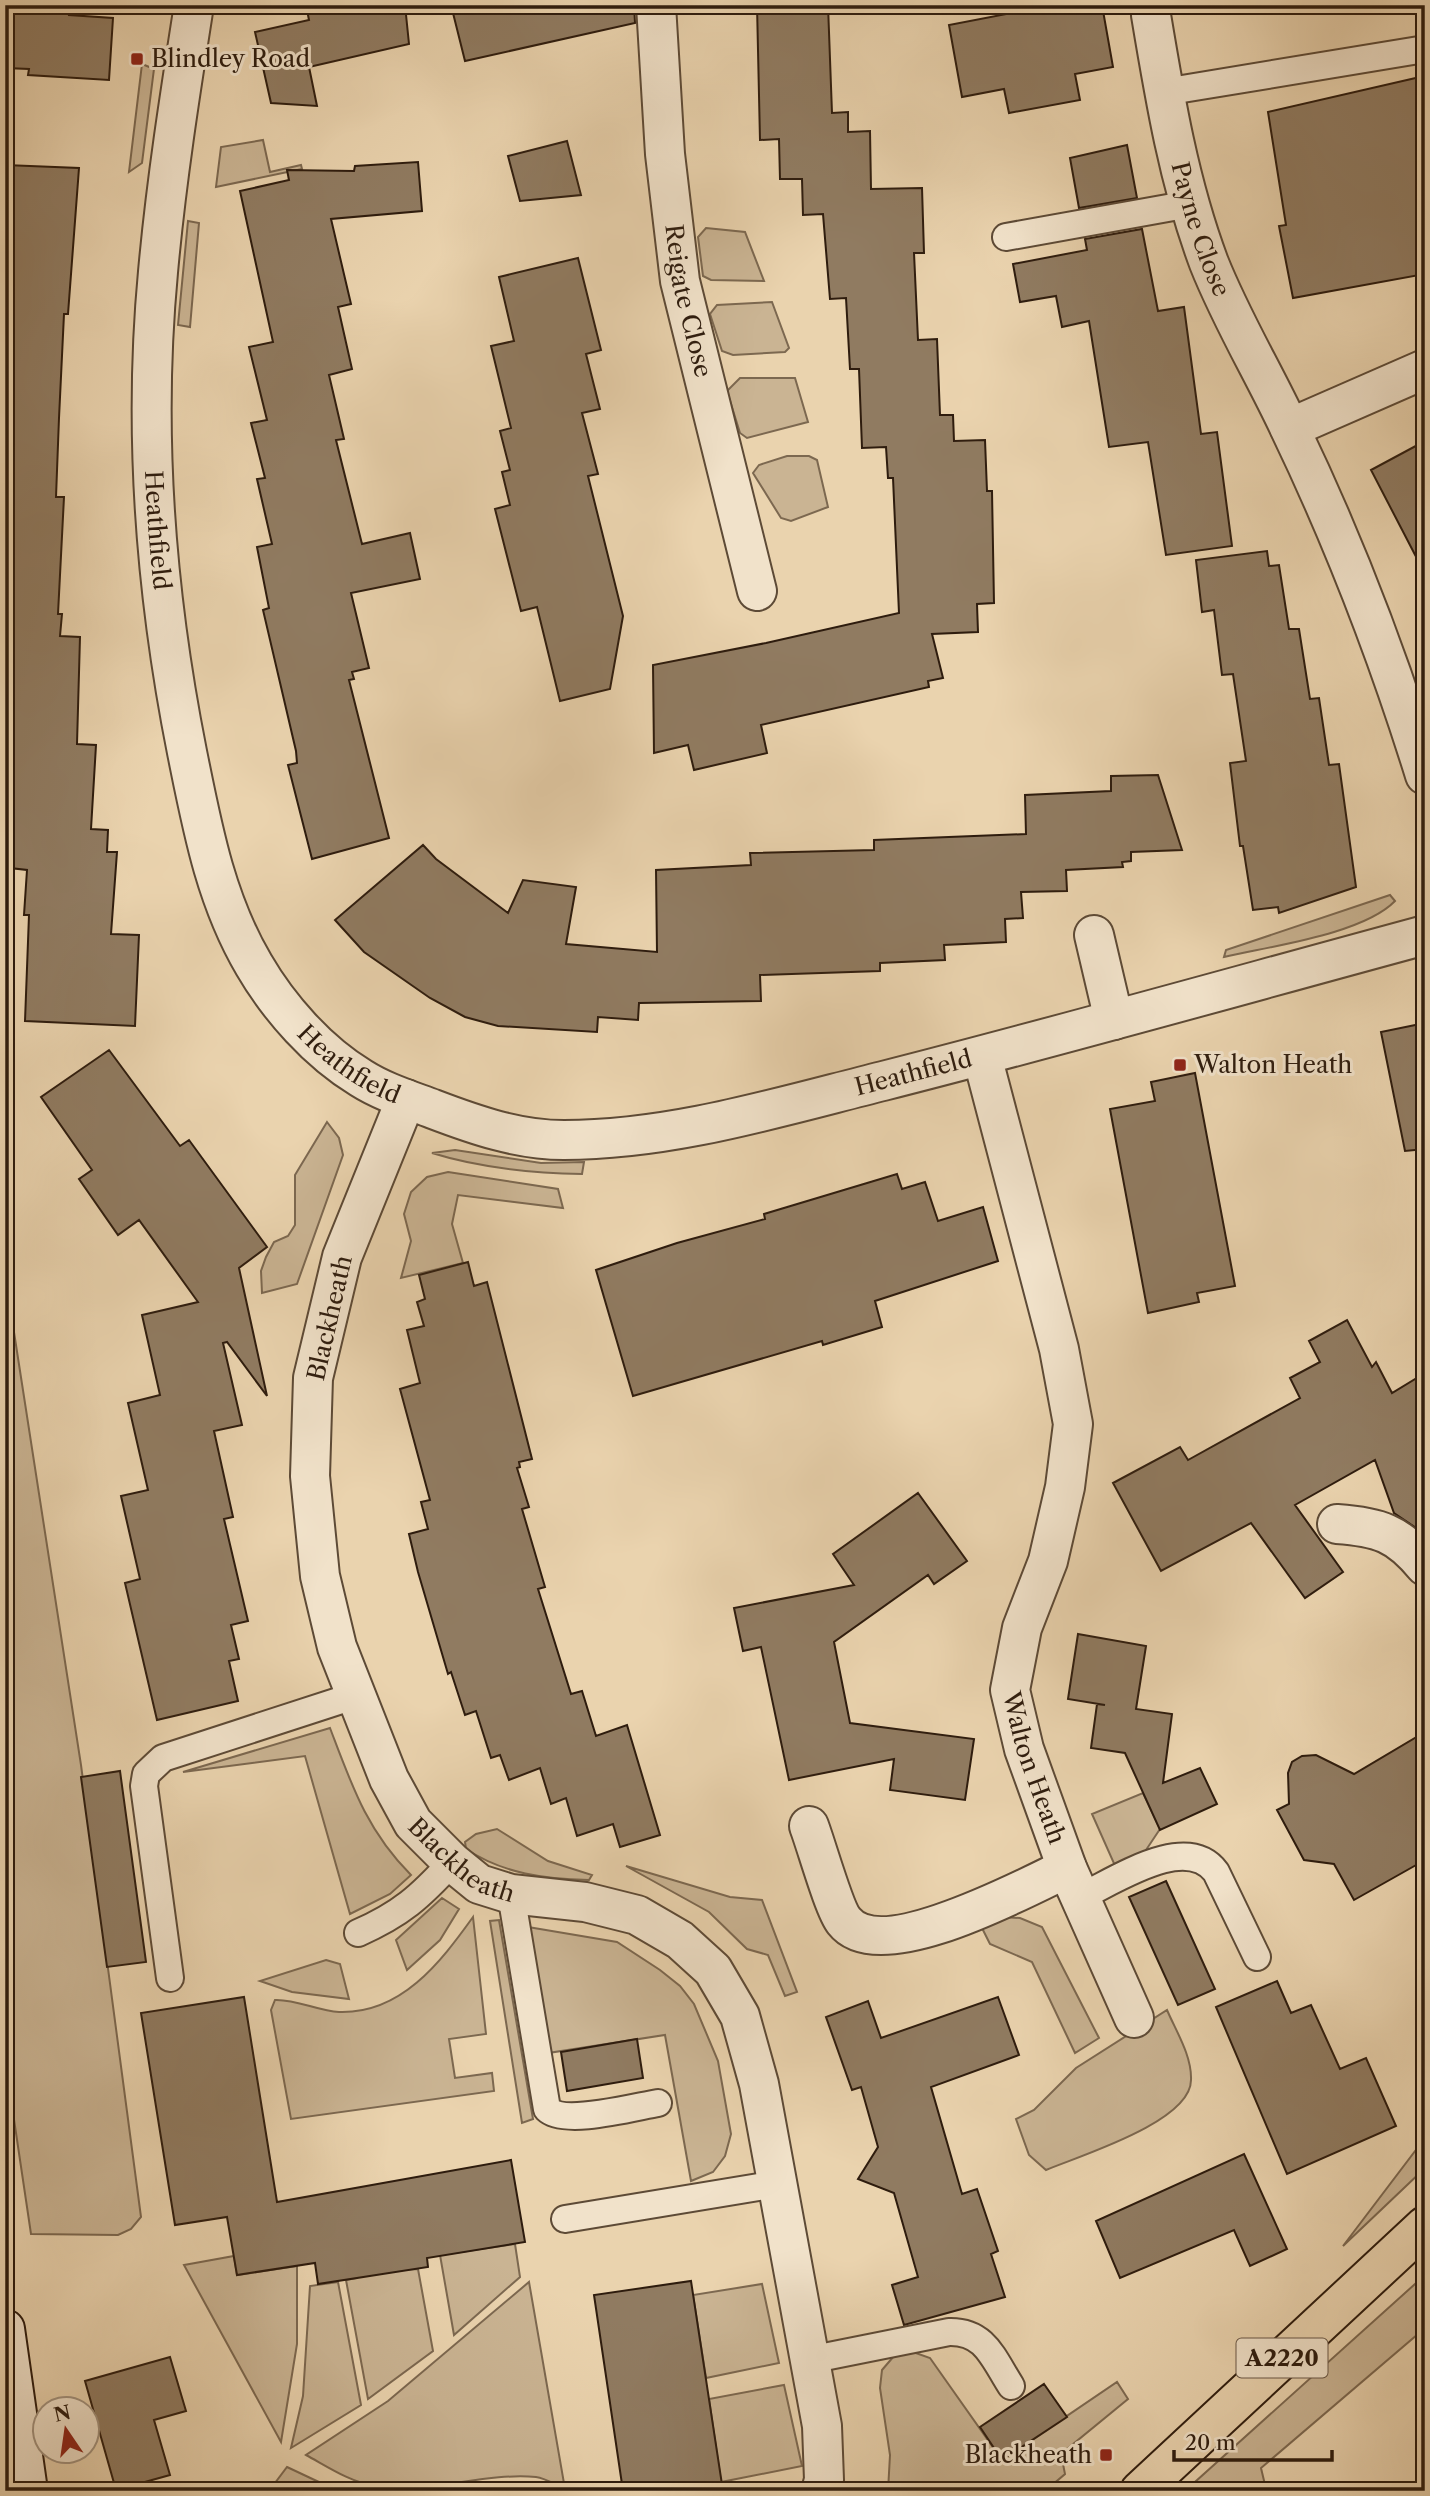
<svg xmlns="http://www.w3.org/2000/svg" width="1430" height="2496" font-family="'Libre Caslon Text',serif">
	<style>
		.green { fill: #cab493; stroke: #7c6850; stroke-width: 2 }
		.building { fill: #907b61; stroke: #2e1c0e; stroke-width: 2 }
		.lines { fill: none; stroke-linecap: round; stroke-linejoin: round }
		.lane-casing { stroke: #5d4a36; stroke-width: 30 }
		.street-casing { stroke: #5d4a36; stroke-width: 42 }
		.secondary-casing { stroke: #2e1c0e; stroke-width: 42 }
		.primary-casing { stroke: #2e1c0e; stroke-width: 42 }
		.lane { stroke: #f1e2ca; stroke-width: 26 }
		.street { stroke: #f1e2ca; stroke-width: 38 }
		.secondary { stroke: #f1e2ca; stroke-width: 38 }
		.primary { stroke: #ead3ae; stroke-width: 38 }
		.poi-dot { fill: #8f2418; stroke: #f1e2ca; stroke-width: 2.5 }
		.labels { text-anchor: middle; stroke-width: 6; stroke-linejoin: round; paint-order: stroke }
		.shield { fill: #f1e2ca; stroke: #685746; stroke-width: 2 }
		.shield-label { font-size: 23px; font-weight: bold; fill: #2e1c0e }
		.poi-label { font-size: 24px; fill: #2e1c0e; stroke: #f1e2ca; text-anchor: start }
		.street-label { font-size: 24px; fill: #2e1c0e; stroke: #f1e2ca }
	</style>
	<rect width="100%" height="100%" fill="#ead3ae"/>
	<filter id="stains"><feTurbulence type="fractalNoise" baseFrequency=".00286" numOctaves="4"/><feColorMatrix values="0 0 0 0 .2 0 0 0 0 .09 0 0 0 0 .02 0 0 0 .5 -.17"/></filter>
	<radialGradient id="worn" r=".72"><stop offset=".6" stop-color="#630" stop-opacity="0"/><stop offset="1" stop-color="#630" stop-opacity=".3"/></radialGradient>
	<path class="green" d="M 142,64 L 154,69 L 142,163 L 129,172 Z
		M 263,140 L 270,172 L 301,165 L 302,169 L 216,187 L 221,147 Z
		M 188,221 L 199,223 L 190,327 L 178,325 Z
		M 706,228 L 745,232 L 764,281 L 711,280 L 703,276 L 698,237 Z
		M 772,302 L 789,348 L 785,352 L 733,355 L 722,351 L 710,314 L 717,305 Z
		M 740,378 L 795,378 L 808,422 L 747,438 L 740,433 L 727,391 Z
		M 787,456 L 809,456 L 817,460 L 828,507 L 791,521 L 781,518 L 753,473 L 759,465 Z
		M 1390,895 L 1395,901 C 1363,934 1271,946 1224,957 L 1226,950 Z
		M 327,1122 L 339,1138 L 343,1155 L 297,1284 L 262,1293 L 261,1271 L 266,1257 L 274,1242 L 288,1236 L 295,1225 L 295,1175 Z
		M 455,1150 L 541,1163 L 584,1162 L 582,1174 C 532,1173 480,1168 432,1153 Z
		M 448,1172 L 558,1189 L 563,1208 L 458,1195 L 452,1224 L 463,1263 L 401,1278 L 411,1241 L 404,1214 L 411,1192 L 427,1177 Z
		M 5,1274 L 81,1765 L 141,2217 L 131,2229 L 118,2235 L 31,2234 L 5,2059 Z
		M 330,1728 C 352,1786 367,1831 411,1875 L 390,1894 L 350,1914 L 305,1756 L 183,1772 Z
		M 1143,1793 L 1160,1829 L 1142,1856 L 1116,1868 L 1092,1814 Z
		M 497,1829 L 548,1861 L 592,1875 L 589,1880 C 545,1879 504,1874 466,1849 L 465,1842 L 476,1834 Z
		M 626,1866 L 730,1897 L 762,1900 L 797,1992 L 785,1996 L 768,1955 L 747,1949 L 709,1912 Z
		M 442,1898 L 459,1909 L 440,1940 L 407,1970 L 396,1940 Z
		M 473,1917 L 486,2034 L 449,2039 L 455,2078 L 492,2073 L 494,2091 L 291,2119 L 271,2010 L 275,2000 C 296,1999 318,2011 339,2012 C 401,2014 440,1963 473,1917 Z
		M 1002,1917 L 1020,1918 L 1042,1927 L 1099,2038 L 1075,2053 L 1032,1962 L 990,1944 L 980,1924 Z
		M 499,1920 L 533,2119 L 522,2123 L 490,1921 Z
		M 528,1927 L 617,1942 L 660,1970 L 680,1986 L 694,2004 L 718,2061 L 731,2134 L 725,2156 L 713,2172 L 691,2181 L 665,2035 L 548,2053 Z
		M 326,1960 L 340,1964 L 349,1999 L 292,1992 L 260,1981 Z
		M 1167,2010 C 1176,2031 1192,2056 1191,2080 C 1191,2122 1079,2156 1046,2170 L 1029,2155 L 1016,2119 L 1034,2110 L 1076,2068 Z
		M 1425,2138 L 1425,2168 L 1343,2246 Z
		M 515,2244 L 520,2277 L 454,2335 L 440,2255 Z
		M 234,2256 L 237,2275 L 297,2266 L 297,2344 L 281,2442 L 184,2265 Z
		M 418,2269 L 433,2351 L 368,2399 L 346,2280 L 357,2278 L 356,2272 Z
		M 1425,2275 L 1425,2328 L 1261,2468 L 1266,2489 L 1185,2491 Z
		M 338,2282 L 361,2405 L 291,2448 L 303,2396 L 310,2286 Z
		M 529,2282 L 565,2489 C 556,2485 545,2478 536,2477 C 484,2472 425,2495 375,2486 C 350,2482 328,2467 306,2455 L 388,2401 Z
		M 762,2284 L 779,2363 L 706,2378 L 693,2295 Z
		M 913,2352 L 930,2358 L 1002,2460 L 1117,2382 L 1128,2399 L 1061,2454 L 1065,2474 L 1045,2491 L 888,2491 L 890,2455 L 880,2388 L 882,2370 L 894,2356 Z
		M 784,2385 L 802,2466 L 721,2482 L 709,2399 Z
		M 287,2467 L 338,2491 L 269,2491 Z"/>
	<path class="building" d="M 5,5 L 70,5 L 69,15 L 113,18 L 109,80 L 28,75 L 29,69 L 5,68 Z
		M 306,5 L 405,5 L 409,44 L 309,67 L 317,106 L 271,103 L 255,32 L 309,20 Z
		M 451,5 L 634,5 L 635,23 L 465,61 Z
		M 757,5 L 828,5 L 832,113 L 848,112 L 848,132 L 870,131 L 871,189 L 922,188 L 924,253 L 914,253 L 918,340 L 937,339 L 940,415 L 953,415 L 954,441 L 985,440 L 987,491 L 992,491 L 994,603 L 977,604 L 978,632 L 932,634 L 943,678 L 928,681 L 929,687 L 761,725 L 767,753 L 694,770 L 688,745 L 654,753 L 653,665 L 766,643 L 899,613 L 893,478 L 888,478 L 886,447 L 862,448 L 859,369 L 850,369 L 846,298 L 830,299 L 823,214 L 803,215 L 802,179 L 780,179 L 779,139 L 760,140 Z
		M 1053,5 L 1102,5 L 1113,67 L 1075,74 L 1080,100 L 1009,113 L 1004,89 L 962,97 L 949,25 Z
		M 1420,77 L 1425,105 L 1425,274 L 1293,298 L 1279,226 L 1286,225 L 1268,112 Z
		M 567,141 L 581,195 L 520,201 L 508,156 Z
		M 1127,145 L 1137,198 L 1079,208 L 1070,158 Z
		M 418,162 L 422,211 L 331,219 L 351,304 L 338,307 L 352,369 L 329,375 L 344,439 L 336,440 L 362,544 L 410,533 L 420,579 L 351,593 L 369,668 L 352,672 L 354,679 L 349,680 L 389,838 L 312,859 L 288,765 L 297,763 L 296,751 L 263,610 L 269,608 L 257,547 L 272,544 L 257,479 L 265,478 L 251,423 L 267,420 L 249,347 L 273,342 L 240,191 L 289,180 L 287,170 L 354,171 L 355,166 Z
		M 5,165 L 79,168 L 68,314 L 64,314 L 59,418 L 56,497 L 64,497 L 58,614 L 62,614 L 60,636 L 80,637 L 77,744 L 96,745 L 91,829 L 108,830 L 107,852 L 117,852 L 111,934 L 139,935 L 135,1026 L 25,1021 L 29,915 L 24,915 L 27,870 L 10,868 L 14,810 L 5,809 Z
		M 1142,229 L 1158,311 L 1184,307 L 1201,434 L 1217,432 L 1232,546 L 1166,555 L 1148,442 L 1109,447 L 1089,321 L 1062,327 L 1056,296 L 1020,302 L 1013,264 L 1087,250 L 1085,239 Z
		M 578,258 L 601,350 L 586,354 L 600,409 L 582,413 L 598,474 L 588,476 L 623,616 L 610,689 L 560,701 L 537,607 L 521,611 L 495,509 L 510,505 L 502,472 L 510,470 L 500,431 L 511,428 L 491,346 L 514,341 L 499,277 Z
		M 1425,441 L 1425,574 L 1371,470 Z
		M 1267,551 L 1269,566 L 1279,565 L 1289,629 L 1299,629 L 1310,699 L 1319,698 L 1329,765 L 1339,764 L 1356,887 L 1279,913 L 1278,907 L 1253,910 L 1243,846 L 1240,846 L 1230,763 L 1246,761 L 1233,674 L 1222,675 L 1214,610 L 1202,612 L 1196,560 Z
		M 1158,775 L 1182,850 L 1131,852 L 1131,861 L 1122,862 L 1123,867 L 1066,870 L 1067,891 L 1021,892 L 1023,918 L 1005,919 L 1006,942 L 944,945 L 945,960 L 880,963 L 880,971 L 760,975 L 761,1001 L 639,1003 L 638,1020 L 598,1017 L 597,1032 L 498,1026 L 465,1017 L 430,998 L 364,952 L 335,920 L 423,845 L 436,859 L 508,913 L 523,880 L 576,887 L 566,944 L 657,952 L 656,870 L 751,865 L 750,853 L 874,850 L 874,840 L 1026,834 L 1025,795 L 1111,791 L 1111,776 Z
		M 1425,1023 L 1425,1149 L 1405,1151 L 1381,1032 Z
		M 109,1050 L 180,1146 L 189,1140 L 267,1247 L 239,1268 L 267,1396 L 227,1342 L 223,1343 L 242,1425 L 214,1431 L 233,1517 L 224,1519 L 248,1621 L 231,1625 L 239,1659 L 229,1661 L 238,1701 L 157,1720 L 125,1583 L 140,1579 L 121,1496 L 148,1490 L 128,1403 L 160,1395 L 142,1315 L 198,1302 L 139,1220 L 118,1235 L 79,1179 L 92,1170 L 41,1097 Z
		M 1195,1073 L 1235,1286 L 1197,1293 L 1199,1302 L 1148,1313 L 1110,1109 L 1155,1101 L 1151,1082 Z
		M 897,1174 L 902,1189 L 925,1182 L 938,1221 L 983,1207 L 998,1261 L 875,1301 L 882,1327 L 823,1345 L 822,1341 L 633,1396 L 596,1270 L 677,1243 L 765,1219 L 764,1214 Z
		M 468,1262 L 474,1286 L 487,1282 L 532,1459 L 519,1462 L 520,1467 L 517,1468 L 529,1507 L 522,1509 L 545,1587 L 538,1589 L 571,1694 L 582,1691 L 596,1736 L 627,1725 L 660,1835 L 620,1847 L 613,1824 L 577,1836 L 566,1798 L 551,1804 L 540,1768 L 509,1780 L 500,1755 L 491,1758 L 476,1711 L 465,1715 L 451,1672 L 448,1674 L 418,1572 L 409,1534 L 428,1529 L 421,1502 L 430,1500 L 400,1389 L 420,1383 L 407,1330 L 424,1326 L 417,1302 L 425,1299 L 419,1275 Z
		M 1347,1320 L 1372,1367 L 1376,1362 L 1392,1393 L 1425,1373 L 1425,1534 L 1394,1513 L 1375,1460 L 1295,1505 L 1343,1572 L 1305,1598 L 1251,1523 L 1161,1571 L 1113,1483 L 1180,1447 L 1188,1460 L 1300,1398 L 1290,1378 L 1320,1362 L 1309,1341 Z
		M 918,1493 L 967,1561 L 934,1584 L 928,1575 L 834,1642 L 850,1723 L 974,1739 L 965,1800 L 890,1790 L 894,1759 L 789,1780 L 761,1647 L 743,1651 L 734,1608 L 854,1585 L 833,1554 Z
		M 1078,1634 L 1146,1646 L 1136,1709 L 1172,1714 L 1163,1783 L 1200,1768 L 1217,1804 L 1160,1830 L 1125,1753 L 1091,1748 L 1097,1704 L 1105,1705 L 1068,1699 Z
		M 1425,1732 L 1425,1860 L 1354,1900 L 1334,1864 L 1304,1860 L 1277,1810 L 1289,1804 L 1288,1773 L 1292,1762 L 1302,1756 L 1316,1755 L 1354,1774 Z
		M 120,1771 L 146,1962 L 107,1967 L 81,1777 Z
		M 1166,1881 L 1215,1989 L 1178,2005 L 1129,1897 Z
		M 1277,1981 L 1291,2013 L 1311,2005 L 1340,2069 L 1366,2058 L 1396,2126 L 1287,2174 L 1216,2007 Z
		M 244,1997 L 277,2202 L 511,2160 L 525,2242 L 427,2258 L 428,2267 L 318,2284 L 315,2263 L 237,2275 L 227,2217 L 175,2225 L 141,2013 Z
		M 998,1997 L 1019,2055 L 931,2087 L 962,2194 L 977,2189 L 998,2251 L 991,2254 L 1005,2297 L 904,2325 L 892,2285 L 918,2277 L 894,2193 L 858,2179 L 878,2147 L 861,2087 L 852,2090 L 826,2017 L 868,2001 L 881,2038 Z
		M 637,2039 L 643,2078 L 567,2091 L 561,2052 Z
		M 1244,2154 L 1287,2249 L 1250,2266 L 1234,2230 L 1120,2278 L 1096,2221 Z
		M 691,2281 L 723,2491 L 623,2491 L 594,2295 Z
		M 170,2357 L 186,2411 L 154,2420 L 170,2475 L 116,2490 L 85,2381 Z
		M 1044,2384 L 1067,2417 L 1002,2460 L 980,2427 Z"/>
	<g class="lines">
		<g class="lane-casing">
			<path id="lane" d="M 1164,92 L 1425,49
				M 1006,237 L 1190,204
				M 511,1894 L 547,2109 C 564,2126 634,2107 658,2103
				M 1080,1897 C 1115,1881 1186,1832 1216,1872 L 1257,1957
				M 358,1933 C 401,1914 420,1897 452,1862
				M 170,1978 L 144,1786 L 146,1774 L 163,1758 L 357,1695
				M 565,2219 L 777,2184
				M 809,2360 L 949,2332 C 985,2331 993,2358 1011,2386"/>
		</g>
		<g class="street-casing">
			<g id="street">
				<path id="s1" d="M 194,5 C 180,94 166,183 158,272 C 143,431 156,596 187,752 C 202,826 215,899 254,965 C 279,1008 318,1052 361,1078 C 383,1092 409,1100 433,1109 C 475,1125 518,1140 564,1140 C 672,1140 779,1107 883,1081 C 1064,1035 1244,984 1425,935"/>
				<path id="s2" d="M 656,5 L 665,154 L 680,281 L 757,591"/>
				<path id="s3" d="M 1151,15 C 1165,99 1179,183 1209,263 C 1232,321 1264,373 1290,429 C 1344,541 1388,656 1425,775"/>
				<path d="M 1290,428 L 1425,369"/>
				<path d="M 1094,935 L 1114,1020"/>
				<path id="s4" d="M 982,1056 L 1059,1349 L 1073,1424 L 1065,1487 L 1048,1561 L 1022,1628 L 1010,1690 L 1024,1749 L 1067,1868 L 1134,2018"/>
				<path id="s5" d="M 406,1099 L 342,1257 L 313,1378 L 310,1476 L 320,1576 L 337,1647 L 389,1779 L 413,1823 L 452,1862 L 479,1884 L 511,1894 L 585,1902 L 637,1915 L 680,1940 L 713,1970 L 740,2016 L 759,2084 L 822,2426 L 824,2480 L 821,2491"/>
				<path d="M 1337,1524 C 1379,1527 1398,1533 1425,1566"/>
				<path d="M 809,1826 C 816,1844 834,1909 844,1921 C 880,1967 1025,1888 1067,1868"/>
			</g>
		</g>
		<g class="secondary-casing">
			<path id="secondary" d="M 5,2329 L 28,2491"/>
		</g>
		<g class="primary-casing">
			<path id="primary" d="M 1140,2491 L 1425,2226"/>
		</g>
		<use href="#lane" class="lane"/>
		<use href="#street" class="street"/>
		<use href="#secondary" class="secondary"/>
		<use href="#primary" class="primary"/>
	</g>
	<g class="poi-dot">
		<rect x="130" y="52" width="14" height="14" rx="3.5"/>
		<rect x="1173" y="1058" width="14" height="14" rx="3.5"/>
		<rect x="1099" y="2448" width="14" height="14" rx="3.5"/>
	</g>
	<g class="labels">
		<rect class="shield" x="1236.5" y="2338.5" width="91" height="39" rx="5"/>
		<g class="shield-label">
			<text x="1282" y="2366">A2220</text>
		</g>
		<g class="poi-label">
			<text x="151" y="67">Blindley Road</text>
			<text x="1194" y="1073">Walton Heath</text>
			<text x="1092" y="2463" text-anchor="end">Blackheath</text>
		</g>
		<g class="street-label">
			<text dy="8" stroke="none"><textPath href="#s3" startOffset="220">Payne Close</textPath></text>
			<text dy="8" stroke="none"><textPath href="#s2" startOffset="298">Reigate Close</textPath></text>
			<text dy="8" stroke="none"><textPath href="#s1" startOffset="528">Heathfield</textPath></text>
			<text dy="8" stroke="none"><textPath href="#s1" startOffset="1116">Heathfield</textPath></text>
			<text dy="8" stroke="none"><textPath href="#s1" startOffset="1704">Heathfield</textPath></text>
			<text transform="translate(330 1318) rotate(-77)" y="8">Blackheath</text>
			<text dy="8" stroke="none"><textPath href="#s4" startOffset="735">Walton Heath</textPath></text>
			<text dy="8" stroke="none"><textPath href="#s5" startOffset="821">Blackheath</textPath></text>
		</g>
	</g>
	<rect width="1430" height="2496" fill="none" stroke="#ead3ae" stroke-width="28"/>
	<rect x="7" y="7" width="1416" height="2482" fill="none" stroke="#2e1c0e" stroke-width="3.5"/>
	<rect x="14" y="14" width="1402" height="2468" fill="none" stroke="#2e1c0e" stroke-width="2"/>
	<g transform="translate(66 2430) rotate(347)"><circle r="33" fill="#f1e2ca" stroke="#a3937f" stroke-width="2"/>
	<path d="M0-5L12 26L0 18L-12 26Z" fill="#8f2418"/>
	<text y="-10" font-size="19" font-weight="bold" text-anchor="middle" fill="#2e1c0e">N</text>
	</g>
	<path d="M1174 2450v10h158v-10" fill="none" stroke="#2e1c0e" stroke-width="3.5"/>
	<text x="1185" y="2450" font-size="21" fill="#2e1c0e" stroke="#f1e2ca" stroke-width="5" paint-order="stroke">20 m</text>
	<rect width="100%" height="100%" filter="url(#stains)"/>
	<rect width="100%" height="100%" fill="url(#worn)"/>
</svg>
